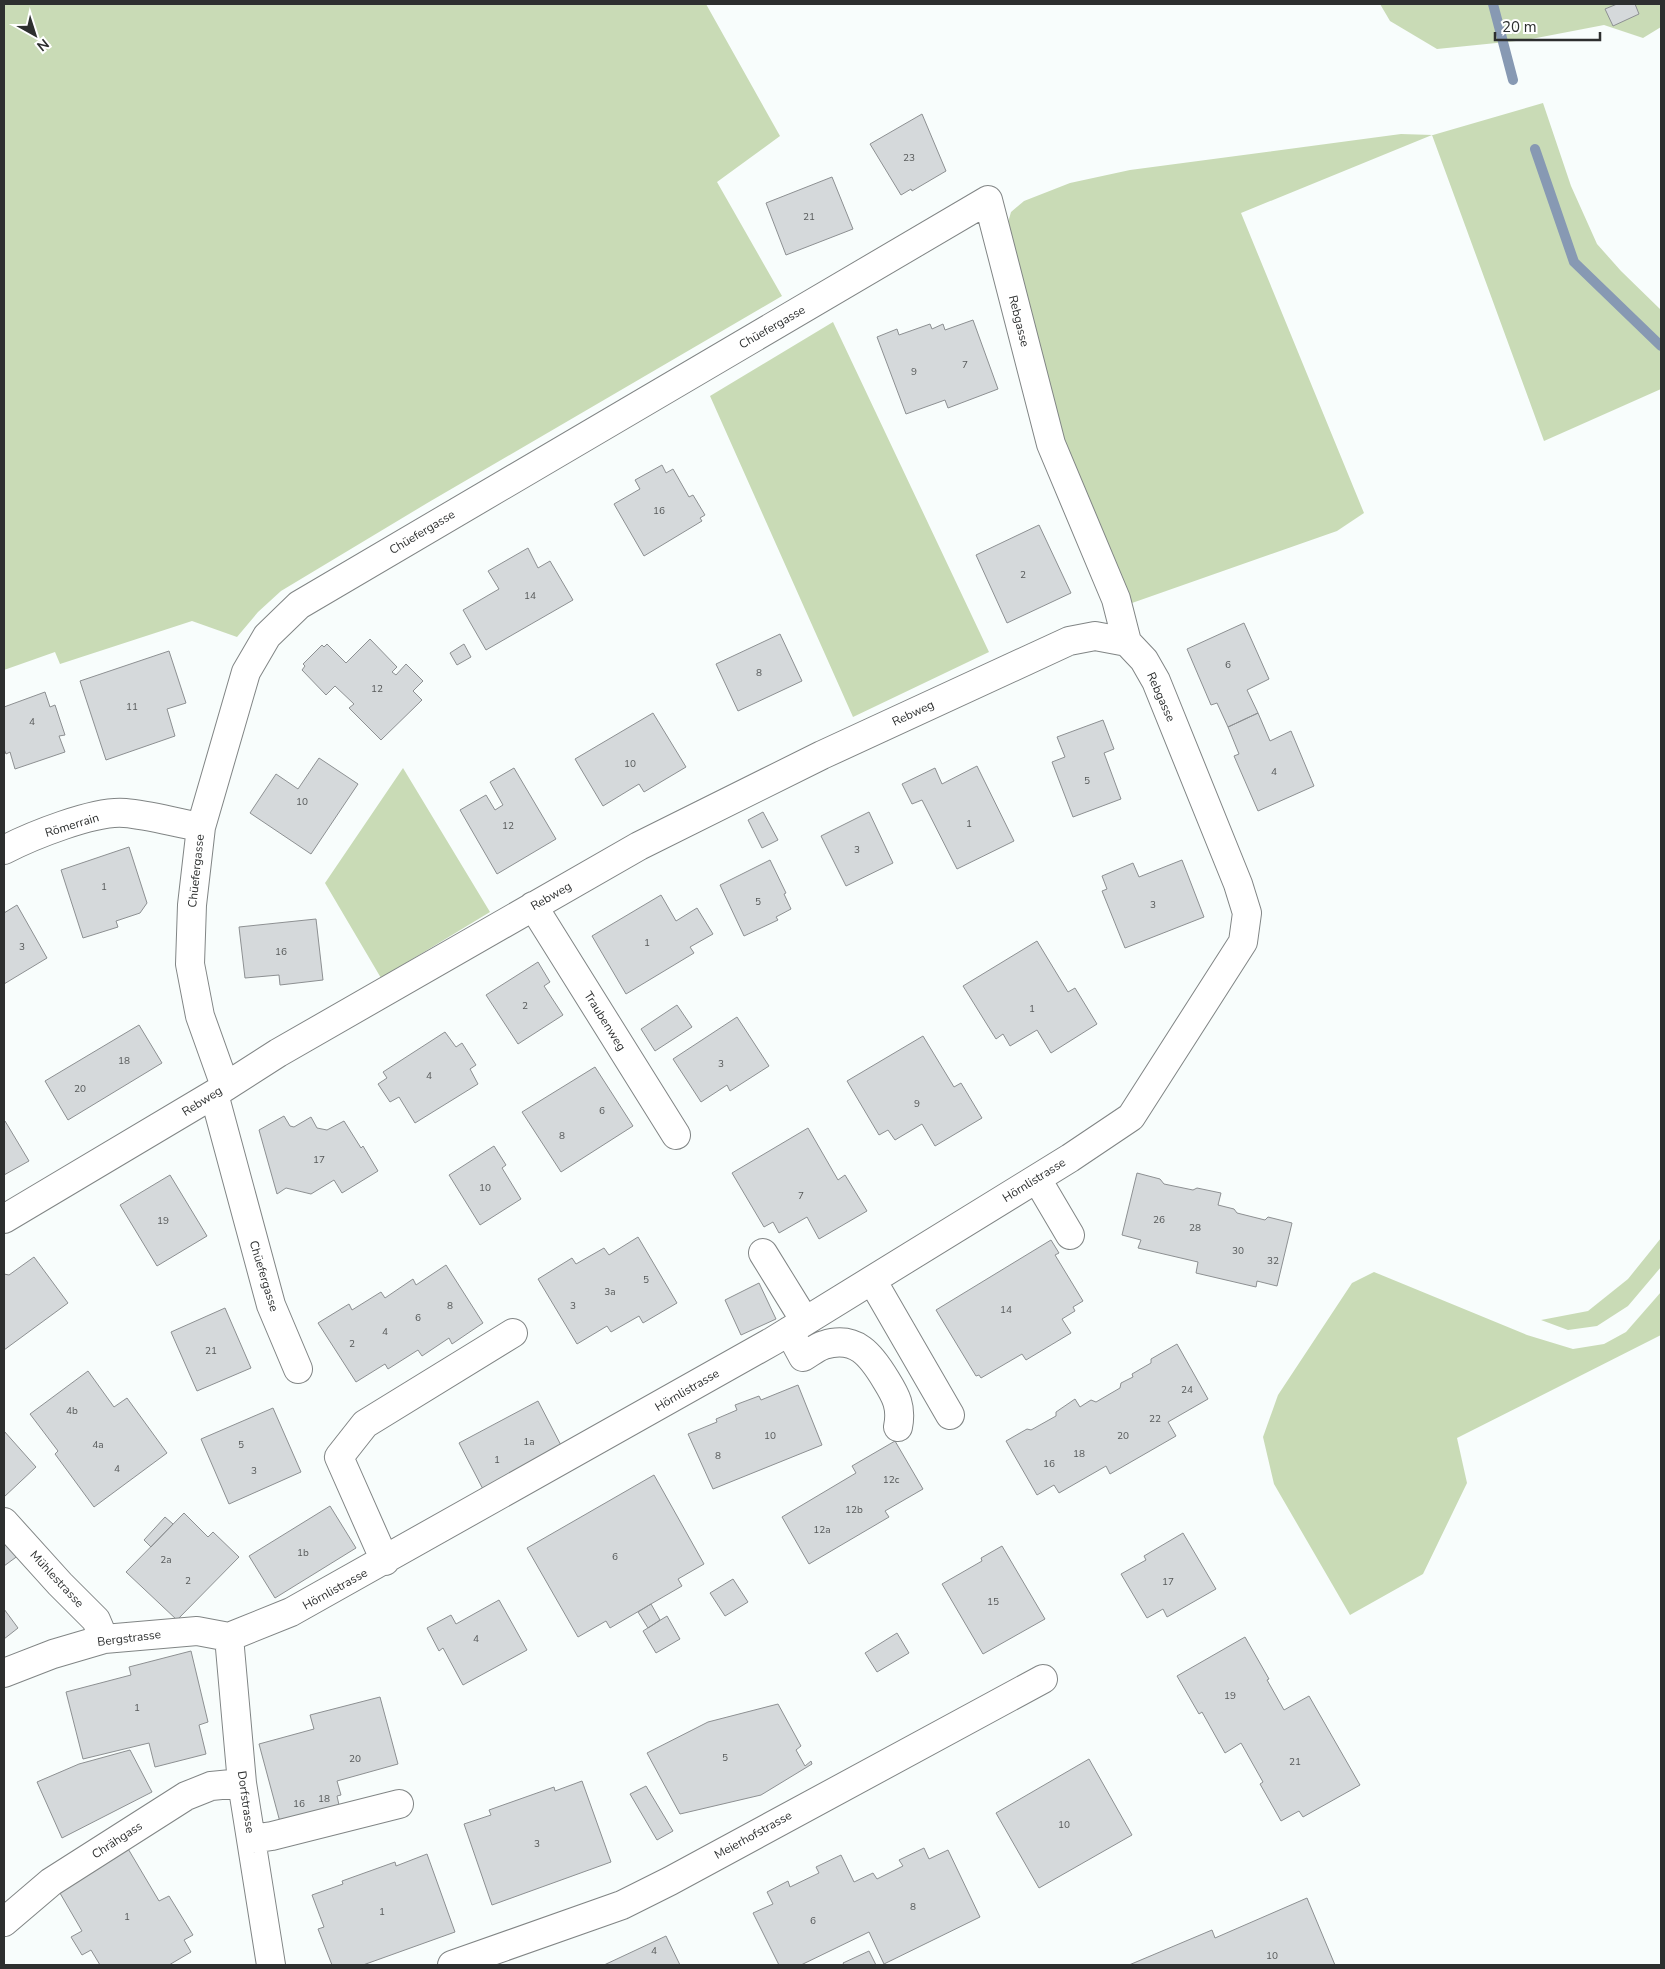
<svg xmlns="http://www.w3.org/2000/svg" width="1665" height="1969" font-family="'Nunito Sans',sans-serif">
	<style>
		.green { fill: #c9dbb6 }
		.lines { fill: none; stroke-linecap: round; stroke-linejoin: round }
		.stream { stroke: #8799b3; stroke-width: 10 }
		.building { fill: #d5d9db; stroke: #8d9092 }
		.minor-casing { stroke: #818585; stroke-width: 30 }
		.minor { stroke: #fff; stroke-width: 28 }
		.labels { text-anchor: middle; stroke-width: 4.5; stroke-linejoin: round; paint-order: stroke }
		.number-label { font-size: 10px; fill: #575a5a }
		.street-label { font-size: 12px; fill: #2d2f2f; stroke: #fff }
	</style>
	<rect width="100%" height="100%" fill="#f8fdfc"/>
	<path class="green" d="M 4,4 L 706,4 L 780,136 L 717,182 L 782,296 L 429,502 L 281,591 L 258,612 L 237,637 L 192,621 L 60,664 L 55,652 L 4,670 Z
		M 1380,4 L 1661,4 L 1661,27 L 1643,38 L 1604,25 L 1526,40 L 1437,49 L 1390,21 Z
		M 1543,103 L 1571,186 L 1597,244 L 1621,271 L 1661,310 L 1661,389 L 1544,441 L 1432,135 L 1241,213 L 1364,513 L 1337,531 L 1132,603 L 1061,439 L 1007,226 L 1011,212 L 1024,201 L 1070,183 L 1130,170 L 1401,134 L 1433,135 Z
		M 833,322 L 989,652 L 853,717 L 710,396 Z
		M 403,768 L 490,912 L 381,978 L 325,883 Z
		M 1661,1238 L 1661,1267 L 1628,1306 L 1597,1326 L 1568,1330 L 1541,1320 L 1588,1311 L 1628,1279 Z
		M 1374,1272 L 1527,1335 L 1573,1349 L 1604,1344 L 1626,1332 L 1661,1292 L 1661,1335 L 1457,1438 L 1467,1483 L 1423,1574 L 1350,1615 L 1274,1484 L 1263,1437 L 1278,1395 L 1352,1283 Z"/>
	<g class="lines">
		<path class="stream" d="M 1493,4 L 1513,80
			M 1535,149 L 1574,262 L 1661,346"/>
	</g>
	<path class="building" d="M 1617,4 L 1635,4 L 1639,14 L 1613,26 L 1605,9 Z
		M 922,114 L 946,171 L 912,191 L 911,189 L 901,195 L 870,144 Z
		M 832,177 L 853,229 L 786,255 L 766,203 Z
		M 973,320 L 998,389 L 948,408 L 945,400 L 906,414 L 877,337 L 897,329 L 899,335 L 930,324 L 932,329 L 943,324 L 945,330 Z
		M 662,465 L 666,473 L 673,469 L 689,497 L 693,495 L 705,515 L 700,518 L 702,521 L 644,556 L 614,504 L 640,489 L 635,480 Z
		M 1039,525 L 1071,593 L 1007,623 L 976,555 Z
		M 528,548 L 538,568 L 550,561 L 573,600 L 486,650 L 463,610 L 499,589 L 488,571 Z
		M 1244,623 L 1269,679 L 1247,690 L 1258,713 L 1228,727 L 1217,703 L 1211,705 L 1187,649 Z
		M 780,634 L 802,681 L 738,711 L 716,664 Z
		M 370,639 L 397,667 L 392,672 L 396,675 L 406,664 L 423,681 L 413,691 L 422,700 L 381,740 L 349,708 L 354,704 L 335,686 L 326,695 L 302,670 L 305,666 L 303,664 L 322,645 L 324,647 L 327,644 L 346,663 Z
		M 464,644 L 471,657 L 457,665 L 450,653 Z
		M 169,651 L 186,703 L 167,709 L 175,736 L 106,760 L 80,681 Z
		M 45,692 L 50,707 L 55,705 L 65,735 L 59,736 L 65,752 L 15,769 L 10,752 L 6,754 L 4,749 L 4,707 Z
		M 653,713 L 686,767 L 644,792 L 639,784 L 603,806 L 575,759 Z
		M 1258,713 L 1270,741 L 1291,731 L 1314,786 L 1258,811 L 1234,756 L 1239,754 L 1228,727 Z
		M 1103,720 L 1114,749 L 1104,753 L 1121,799 L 1073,817 L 1052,762 L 1065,757 L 1057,737 Z
		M 319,758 L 358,784 L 311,854 L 250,813 L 276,774 L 298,789 Z
		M 977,766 L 1014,841 L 957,869 L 922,800 L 912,804 L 902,784 L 935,768 L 942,784 Z
		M 514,768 L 556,839 L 497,874 L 460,810 L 486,795 L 495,810 L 503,805 L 490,782 Z
		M 763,812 L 778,840 L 762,848 L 748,820 Z
		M 869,812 L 893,863 L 846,886 L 821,836 Z
		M 129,847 L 147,903 L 140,913 L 116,921 L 118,927 L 83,938 L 61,870 Z
		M 770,860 L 786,893 L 784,894 L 791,909 L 776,917 L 778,920 L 744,936 L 720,885 Z
		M 1182,860 L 1204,917 L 1125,948 L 1102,891 L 1107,889 L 1102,876 L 1133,863 L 1139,877 Z
		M 661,895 L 676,921 L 697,908 L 713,934 L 690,947 L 694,953 L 626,994 L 592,936 Z
		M 17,905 L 47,958 L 4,984 L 4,913 Z
		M 316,919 L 323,980 L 280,985 L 279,975 L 245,978 L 239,927 Z
		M 1037,941 L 1068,992 L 1075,988 L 1097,1024 L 1051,1053 L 1037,1030 L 1010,1046 L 1003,1034 L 996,1039 L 963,986 Z
		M 538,962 L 550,982 L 544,986 L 563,1015 L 518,1044 L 486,995 Z
		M 677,1005 L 692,1027 L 655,1051 L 641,1029 Z
		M 737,1017 L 769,1066 L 730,1091 L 727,1085 L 701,1102 L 673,1059 Z
		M 139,1025 L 162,1063 L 68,1120 L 45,1081 Z
		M 445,1032 L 456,1047 L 462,1043 L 476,1065 L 470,1069 L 478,1084 L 415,1123 L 399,1097 L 390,1102 L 378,1084 L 387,1078 L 383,1072 Z
		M 923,1036 L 954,1087 L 961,1083 L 982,1118 L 935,1146 L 922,1124 L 895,1140 L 888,1130 L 879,1135 L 847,1081 Z
		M 595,1067 L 633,1126 L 561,1172 L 522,1112 Z
		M 284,1116 L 290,1126 L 294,1127 L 311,1117 L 317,1128 L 327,1130 L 344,1121 L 361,1148 L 363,1146 L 378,1171 L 342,1193 L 334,1180 L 311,1194 L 286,1188 L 277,1194 L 259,1130 Z
		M 5,1121 L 29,1161 L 4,1175 L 4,1122 Z
		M 808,1128 L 838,1180 L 845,1175 L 867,1211 L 819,1239 L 807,1217 L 779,1233 L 773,1222 L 764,1227 L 732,1173 Z
		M 494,1146 L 506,1165 L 502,1168 L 521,1199 L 480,1225 L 449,1175 Z
		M 1137,1173 L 1160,1179 L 1164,1184 L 1193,1190 L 1197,1188 L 1221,1193 L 1218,1205 L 1234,1209 L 1237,1213 L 1265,1220 L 1268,1217 L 1292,1223 L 1277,1286 L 1257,1281 L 1256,1287 L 1196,1273 L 1198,1262 L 1138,1248 L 1141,1240 L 1122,1235 Z
		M 170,1175 L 207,1236 L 157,1266 L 120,1205 Z
		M 638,1237 L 677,1303 L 643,1323 L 639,1316 L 611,1332 L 607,1326 L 577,1344 L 538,1279 L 572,1258 L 576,1264 L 604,1248 L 609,1255 Z
		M 1051,1240 L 1059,1253 L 1055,1255 L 1083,1301 L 1073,1307 L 1075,1311 L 1062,1319 L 1071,1333 L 1026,1360 L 1022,1354 L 981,1378 L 979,1375 L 976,1376 L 936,1310 Z
		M 34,1257 L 68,1303 L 4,1350 L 4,1274 L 9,1275 Z
		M 446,1265 L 483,1323 L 452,1344 L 449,1338 L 422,1356 L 418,1350 L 388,1369 L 385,1364 L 356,1382 L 318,1323 L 349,1304 L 352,1310 L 381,1292 L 385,1298 L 413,1279 L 416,1285 Z
		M 759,1283 L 776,1319 L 741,1335 L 725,1300 Z
		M 225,1308 L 251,1368 L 197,1391 L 171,1332 Z
		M 1177,1344 L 1208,1399 L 1168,1422 L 1176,1436 L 1110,1474 L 1106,1466 L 1059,1493 L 1054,1485 L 1037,1495 L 1006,1441 L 1027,1429 L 1031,1430 L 1056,1416 L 1056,1412 L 1075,1399 L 1080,1407 L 1091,1400 L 1096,1402 L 1120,1388 L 1121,1383 L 1133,1377 L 1132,1374 L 1151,1363 L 1151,1359 Z
		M 88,1371 L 114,1407 L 127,1398 L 167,1453 L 94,1507 L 55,1454 L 58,1451 L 30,1414 Z
		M 798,1385 L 822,1445 L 713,1489 L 688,1434 L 717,1422 L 716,1419 L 737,1410 L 735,1405 L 759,1396 L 761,1400 Z
		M 538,1401 L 564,1451 L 485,1493 L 459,1443 Z
		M 273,1408 L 301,1472 L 229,1504 L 201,1439 Z
		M 4,1431 L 36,1467 L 4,1497 Z
		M 895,1441 L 923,1489 L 885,1511 L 889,1517 L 809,1564 L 782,1517 L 856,1473 L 852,1466 Z
		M 654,1475 L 704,1564 L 678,1579 L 682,1586 L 651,1604 L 610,1628 L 606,1621 L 578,1637 L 527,1548 Z
		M 330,1506 L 356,1548 L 275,1598 L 249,1556 Z
		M 184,1513 L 208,1537 L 213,1532 L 239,1557 L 177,1620 L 126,1572 Z
		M 165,1517 L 173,1524 L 151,1547 L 144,1540 Z
		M 1183,1533 L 1216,1589 L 1167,1617 L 1163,1609 L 1147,1618 L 1121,1574 L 1146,1560 L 1144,1556 Z
		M 4,1535 L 19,1555 L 4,1566 Z
		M 1002,1546 L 1045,1619 L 983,1654 L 942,1584 L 982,1561 L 981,1558 Z
		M 733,1579 L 748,1602 L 725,1616 L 710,1593 Z
		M 499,1600 L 527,1650 L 463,1685 L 443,1648 L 439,1651 L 427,1628 L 451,1615 L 456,1624 Z
		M 651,1604 L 660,1620 L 648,1628 L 638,1612 Z
		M 4,1609 L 18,1628 L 4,1639 Z
		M 667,1616 L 680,1639 L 656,1653 L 643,1631 Z
		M 897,1633 L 909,1653 L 877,1672 L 865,1653 Z
		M 1245,1637 L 1269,1679 L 1267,1680 L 1284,1710 L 1309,1696 L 1360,1785 L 1303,1817 L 1299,1811 L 1281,1821 L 1260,1784 L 1263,1782 L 1241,1743 L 1225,1753 L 1202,1712 L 1199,1714 L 1177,1676 Z
		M 191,1651 L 208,1722 L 199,1725 L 206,1754 L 155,1767 L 149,1743 L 83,1759 L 66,1692 L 131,1675 L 129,1667 Z
		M 380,1697 L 398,1764 L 337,1781 L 341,1795 L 337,1796 L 341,1814 L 280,1822 L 259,1744 L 314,1729 L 310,1715 Z
		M 778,1704 L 801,1746 L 796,1750 L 805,1766 L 811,1761 L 812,1764 L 761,1795 L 680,1814 L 647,1753 L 708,1722 Z
		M 130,1750 L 152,1792 L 62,1838 L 37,1782 L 79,1764 Z
		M 1089,1759 L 1132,1835 L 1039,1888 L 996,1813 Z
		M 582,1781 L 611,1862 L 492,1905 L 464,1824 L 491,1815 L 489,1810 L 554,1787 L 555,1791 Z
		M 646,1786 L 673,1831 L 657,1840 L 630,1794 Z
		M 127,1847 L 159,1901 L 169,1896 L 193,1935 L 184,1940 L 191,1952 L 169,1965 L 100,1965 L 91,1950 L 82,1955 L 71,1937 L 82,1931 L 57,1888 Z
		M 924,1848 L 929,1859 L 948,1850 L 980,1917 L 884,1964 L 869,1932 L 801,1965 L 779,1965 L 753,1913 L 773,1904 L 767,1892 L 788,1881 L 790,1887 L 819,1873 L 816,1867 L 841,1855 L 854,1882 L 873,1873 L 877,1879 L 903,1866 L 899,1860 Z
		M 427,1854 L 455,1932 L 363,1965 L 332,1965 L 318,1929 L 324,1927 L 312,1895 L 343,1884 L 342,1881 L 395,1862 L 396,1866 Z
		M 1307,1898 L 1335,1965 L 1129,1965 L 1212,1930 L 1215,1938 Z
		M 666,1936 L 680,1965 L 604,1965 Z
		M 869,1951 L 876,1965 L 844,1965 L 843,1963 Z"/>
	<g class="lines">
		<g class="minor-casing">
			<path id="minor" d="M 4,850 C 31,836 95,810 125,813 C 150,815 176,823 201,827
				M 533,906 L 676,1135
				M 225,1086 L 200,1016 L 190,964 L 192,905 L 201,827 L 246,672 L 267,636 L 299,605 L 988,200 L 1051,444 L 1116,599 L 1127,642 L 1144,660 L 1156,681 L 1238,884 L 1247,913 L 1243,942 L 1131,1117 L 1070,1158 L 773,1341 L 291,1612 L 229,1637
				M 214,1094 L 271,1305 L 298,1369
				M 1037,1179 L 1070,1235
				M 4,1219 L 214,1094 L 278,1053 L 639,846 L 822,755 L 1069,641 L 1095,636 L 1127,642
				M 763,1253 L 805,1321
				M 872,1280 L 950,1415
				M 789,1331 L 803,1357 C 810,1353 817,1347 824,1345 C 856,1335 871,1355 886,1380 C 896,1396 902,1407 898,1427
				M 4,1522 L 60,1584 L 96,1620 L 104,1639
				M 385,1561 L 339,1457 L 365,1424 L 513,1333
				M 229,1637 L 242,1783 L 271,1965
				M 4,1673 L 53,1654 L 104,1639 L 197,1631 L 229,1637
				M 251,1839 L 272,1836 L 399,1804
				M 4,1922 L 51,1882 L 186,1796 L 211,1786 L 242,1783
				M 452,1965 L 622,1905 L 670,1881 L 1043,1679"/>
		</g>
		<use href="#minor" class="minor"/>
	</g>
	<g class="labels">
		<g class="number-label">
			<text x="909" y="161">23</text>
			<text x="809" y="220">21</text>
			<text x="965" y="368">7</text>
			<text x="914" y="375">9</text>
			<text x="659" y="514">16</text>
			<text x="1023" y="578">2</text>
			<text x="530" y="599">14</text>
			<text x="1228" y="668">6</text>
			<text x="759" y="676">8</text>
			<text x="377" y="692">12</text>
			<text x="132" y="710">11</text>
			<text x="32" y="725">4</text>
			<text x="630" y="767">10</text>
			<text x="1274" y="775">4</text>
			<text x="1087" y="784">5</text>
			<text x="302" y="805">10</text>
			<text x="969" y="827">1</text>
			<text x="508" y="829">12</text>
			<text x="857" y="853">3</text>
			<text x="104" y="890">1</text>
			<text x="758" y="905">5</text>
			<text x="1153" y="908">3</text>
			<text x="647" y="946">1</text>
			<text x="22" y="950">3</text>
			<text x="281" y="955">16</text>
			<text x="525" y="1009">2</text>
			<text x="1032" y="1012">1</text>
			<text x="124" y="1064">18</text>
			<text x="721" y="1067">3</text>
			<text x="429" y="1079">4</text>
			<text x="80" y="1092">20</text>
			<text x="917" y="1107">9</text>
			<text x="602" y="1114">6</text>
			<text x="562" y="1139">8</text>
			<text x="319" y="1163">17</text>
			<text x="485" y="1191">10</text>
			<text x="801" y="1199">7</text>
			<text x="1159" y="1223">26</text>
			<text x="163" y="1224">19</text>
			<text x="1195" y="1231">28</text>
			<text x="1238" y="1254">30</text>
			<text x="1273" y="1264">32</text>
			<text x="646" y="1283">5</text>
			<text x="610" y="1295">3a</text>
			<text x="450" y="1309">8</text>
			<text x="573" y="1309">3</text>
			<text x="1006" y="1313">14</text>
			<text x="418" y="1321">6</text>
			<text x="385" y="1335">4</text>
			<text x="352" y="1347">2</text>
			<text x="211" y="1354">21</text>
			<text x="1187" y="1393">24</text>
			<text x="72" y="1414">4b</text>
			<text x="1155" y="1422">22</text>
			<text x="770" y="1439">10</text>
			<text x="1123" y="1439">20</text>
			<text x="529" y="1445">1a</text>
			<text x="98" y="1448">4a</text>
			<text x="241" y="1448">5</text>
			<text x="1079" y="1457">18</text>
			<text x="718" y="1459">8</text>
			<text x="497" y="1463">1</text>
			<text x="1049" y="1467">16</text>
			<text x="117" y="1472">4</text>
			<text x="254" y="1474">3</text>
			<text x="891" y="1483">12c</text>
			<text x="854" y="1513">12b</text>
			<text x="822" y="1533">12a</text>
			<text x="303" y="1556">1b</text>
			<text x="615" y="1560">6</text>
			<text x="166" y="1563">2a</text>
			<text x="188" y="1584">2</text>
			<text x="1168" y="1585">17</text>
			<text x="993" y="1605">15</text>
			<text x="476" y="1642">4</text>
			<text x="1230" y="1699">19</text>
			<text x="137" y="1711">1</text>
			<text x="725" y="1761">5</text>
			<text x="355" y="1762">20</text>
			<text x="1295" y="1765">21</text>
			<text x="324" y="1802">18</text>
			<text x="299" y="1807">16</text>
			<text x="1064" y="1828">10</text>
			<text x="537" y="1847">3</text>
			<text x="913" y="1910">8</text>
			<text x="382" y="1915">1</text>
			<text x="127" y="1920">1</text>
			<text x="813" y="1924">6</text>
			<text x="654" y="1954">4</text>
			<text x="1272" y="1959">10</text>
		</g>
		<g class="street-label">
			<text transform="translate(1019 321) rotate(76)" y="4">Rebgasse</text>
			<text transform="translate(772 327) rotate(-30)" y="4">Chüefergasse</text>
			<text transform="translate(422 532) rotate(-31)" y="4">Chüefergasse</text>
			<text transform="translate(1161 697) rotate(66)" y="4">Rebgasse</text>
			<text transform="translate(913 713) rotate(-25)" y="4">Rebweg</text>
			<text transform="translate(72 825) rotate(-17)" y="4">Römerrain</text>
			<text transform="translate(196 871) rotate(-84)" y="4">Chüefergasse</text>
			<text transform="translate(551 896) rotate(-30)" y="4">Rebweg</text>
			<text transform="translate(605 1021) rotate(58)" y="4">Traubenweg</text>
			<text transform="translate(202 1101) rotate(-32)" y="4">Rebweg</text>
			<text transform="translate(1034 1180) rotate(-32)" y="4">Hörnlistrasse</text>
			<text transform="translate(264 1276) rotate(73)" y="4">Chüefergasse</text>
			<text transform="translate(687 1390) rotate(-30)" y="4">Hörnlistrasse</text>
			<text transform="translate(57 1579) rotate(47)" y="4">Mühlestrasse</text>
			<text transform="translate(335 1589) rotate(-29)" y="4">Hörnlistrasse</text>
			<text transform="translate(129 1638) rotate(-7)" y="4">Bergstrasse</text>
			<text transform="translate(246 1802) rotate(82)" y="4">Dorfstrasse</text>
			<text transform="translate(753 1835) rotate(-29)" y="4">Meierhofstrasse</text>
			<text transform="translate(117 1840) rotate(-33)" y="4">Chrähgass</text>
		</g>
	</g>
	<rect width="1665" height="1969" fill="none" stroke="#2d2f2f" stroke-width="10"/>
	<g transform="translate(35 35) rotate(141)" stroke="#ffffff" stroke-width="4" paint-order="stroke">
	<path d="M0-4L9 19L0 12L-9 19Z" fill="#2d2f2f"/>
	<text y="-8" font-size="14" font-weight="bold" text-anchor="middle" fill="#2d2f2f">N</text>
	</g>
	<path d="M1495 32v8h105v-8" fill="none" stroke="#2d2f2f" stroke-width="2.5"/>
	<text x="1502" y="32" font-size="15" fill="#2d2f2f" stroke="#ffffff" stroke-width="4" paint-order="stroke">20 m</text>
</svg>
